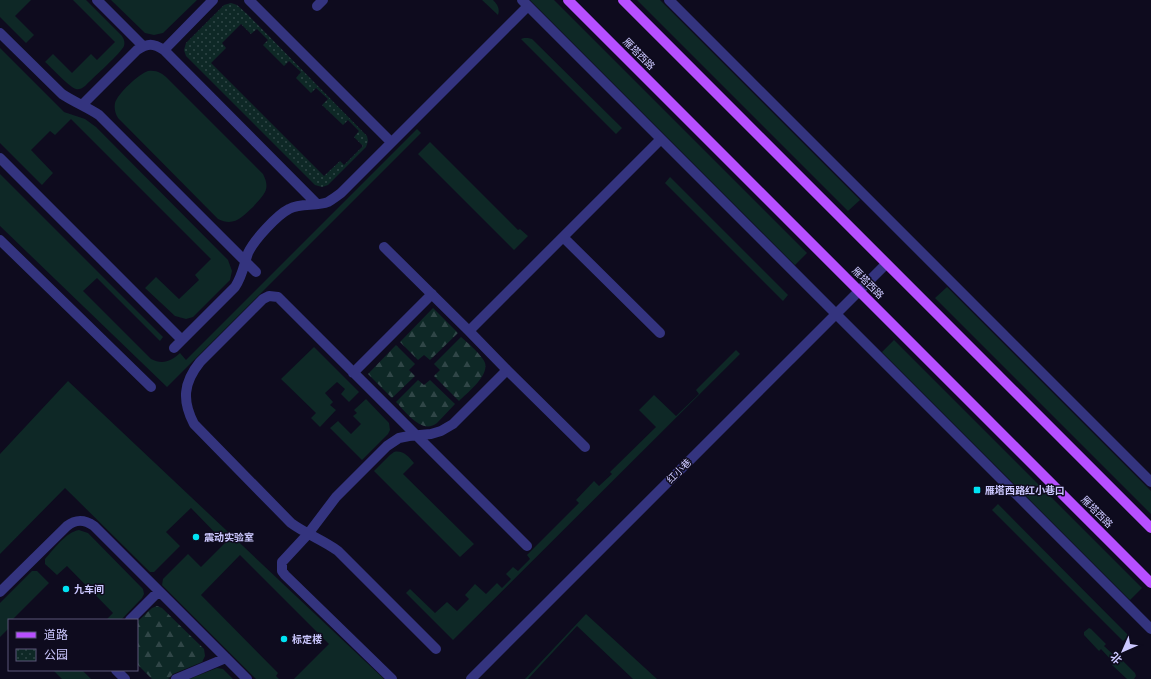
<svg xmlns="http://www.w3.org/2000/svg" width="1151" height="679" font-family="'Titillium Web','Noto Sans SC',sans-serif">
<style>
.green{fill:#0e2826}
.forest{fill:url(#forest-firs)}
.park{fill:url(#park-dots);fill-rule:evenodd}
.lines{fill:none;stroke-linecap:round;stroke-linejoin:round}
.minor{stroke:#34347f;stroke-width:10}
.major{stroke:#b74fff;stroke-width:10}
.poi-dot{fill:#00e3f3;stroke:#0e0b1e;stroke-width:1.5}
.labels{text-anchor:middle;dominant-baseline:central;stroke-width:3;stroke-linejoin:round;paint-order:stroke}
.street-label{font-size:10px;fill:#ccc8ff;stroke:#0e0b1e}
.poi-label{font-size:10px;font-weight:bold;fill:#ccc8ff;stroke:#0e0b1e;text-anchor:start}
</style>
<defs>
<pattern id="forest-firs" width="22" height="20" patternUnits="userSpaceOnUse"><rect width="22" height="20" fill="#0e2826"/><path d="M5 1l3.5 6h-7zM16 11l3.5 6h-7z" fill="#304647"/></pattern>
<pattern id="park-dots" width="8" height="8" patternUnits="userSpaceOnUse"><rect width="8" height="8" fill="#0e2826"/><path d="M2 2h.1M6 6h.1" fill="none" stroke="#304647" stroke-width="1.8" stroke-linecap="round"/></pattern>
</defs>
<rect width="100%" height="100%" fill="#0e0b1e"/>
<path class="green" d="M0,0H31L15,16L34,35L26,43L0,17Z
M73,0H86L122,36C124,39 125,42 124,46C121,53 94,77 87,84C84,87 81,90 76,89C70,88 51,67 45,62L53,54L72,73L91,54L97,60L115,42Z
M111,0H197L163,33L154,35L145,33Z
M482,0H493C498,5 500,9 498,15Z
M530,0H554L807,253L795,265Z
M637,0H660L860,200L848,211Z
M524,38H528L532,39L622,128L616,134L521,39Z
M0,48L64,112L85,119L96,127L228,260L232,271L230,280L193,317L186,319L175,316L145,288L156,277L179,299L199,280L195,275L211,259L71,119L55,135L50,131L31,150L53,173L42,185L0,143Z
M148,71C157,70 162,73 168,79L263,174C266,180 268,186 265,192C262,198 257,202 253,207C242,217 234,227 218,219L118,118C115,113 114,108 115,103C118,93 139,74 148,71Z
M417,129L421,133L167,387L0,226V174L163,337L160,341L97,278L83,291L151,359C163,365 171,361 180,353L186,360Z
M430,142L518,230L520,229L528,236L514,250L418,154Z
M670,177L788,295L783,301L665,183Z
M947,287L1151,491V514L935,298Z
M894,340L1142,588L1130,600L882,352Z
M314,347L359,392L349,402L341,394L345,389L337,382L325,393L333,402L330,405L336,410L320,427L311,418L316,413L281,379Z
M736,350L740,354L453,640L406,593L410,589L435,613L447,602L457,611L469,599L465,595L475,584L486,594L497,583L502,588L511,579L506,574L513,567L518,571L530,559L527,555L579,503L576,500L594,481L599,486L612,474L610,472L656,427L639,410L654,395L676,416L699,394L696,390Z
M68,381L384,679H294L329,644L240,555L201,595L278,673L276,676L279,679H256L162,585L163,579L188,554L201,567L225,543L191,508L166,532L180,546L154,572H150L65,488L0,554V454Z
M366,399L389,423L390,430L388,434L362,460L330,428L338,421L351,434L361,424L353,416L357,413L354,410Z
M394,452C403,450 408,456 414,463L403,474L474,544L460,557L374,471L390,455Z
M998,504L1129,636L1123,641L992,510Z
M79,530L88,533L143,589L144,594L142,598L121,620H106L113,613L67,566L57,575L45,564V559C54,549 66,532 79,530Z
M32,571H37L49,583L12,620H9V623L8,624L9,628L0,637V603Z
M586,614L657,679H633L577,626L528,679H525Z
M1089,628L1091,629L1106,644L1104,646L1118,659L1120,658L1135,673L1136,676L1134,679H1127L1112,665L1114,663L1101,649L1099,651L1084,635V632Z
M217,668L223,669L233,679H189Z
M53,670H82L91,679H62Z"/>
<path class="forest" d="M433,308L458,333L430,360L424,355L418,360L400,342Z
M461,337C467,342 483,356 485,363C489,376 467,393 459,401L434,376L440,370L434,364Z
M396,345L415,364L409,370L415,376L392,398L368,374Z
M418,380L424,385L430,380L455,404C449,410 443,417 437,423C422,435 406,412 396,402Z
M157,606L162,608L204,649L205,656L202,662L173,674L168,679H152L137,664V622L152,608Z"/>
<path class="park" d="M231,3L237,5L247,14L367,136L368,141L366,147L328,185L322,187L315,185L186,56L184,50L186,43L224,5ZM241,24L251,34L257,29L268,40L263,45L284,66L289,61L301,72L296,78L311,93L316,88L328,99L322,105L343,125L348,120L359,131L354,137L363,146L344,165L340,161L324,176L211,63L226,48L222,43Z"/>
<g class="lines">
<path class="minor" d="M97,0L143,46
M249,0L391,142
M522,0L1151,629
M669,0L1151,482
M317,6L323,0
M0,33L62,94C74,102 87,107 99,115L256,272
M164,50L213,0
M82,105L137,50C148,43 153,43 164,50L317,204
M0,158L182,340
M563,237L660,333
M0,240L151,387
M384,247L469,331
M174,348L235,287C242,277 244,265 248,253C254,240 277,215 289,209C301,202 316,207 328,202C333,199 337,196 341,193L528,6
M507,370L585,447
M353,373L432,294
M0,592L67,526C76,519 84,519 94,526L247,679
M130,620L159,591
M436,649L338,551C323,540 306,534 291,523L194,424C182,401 183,383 200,362L263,299L269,296L278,297L527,546
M116,670L125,679
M176,679L226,658
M392,679L285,575L282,571V562L308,534L336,497L387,446L399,438L409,436L431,434L441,431L453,424L507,370L469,331L661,139
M471,679L886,264"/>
<path class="major" d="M568,0L1151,583
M623,0L1151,528"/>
</g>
<g class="poi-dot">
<rect x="973" y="486" width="8" height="8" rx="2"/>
<circle cx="196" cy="537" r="4"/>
<circle cx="66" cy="589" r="4"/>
<circle cx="284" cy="639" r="4"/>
</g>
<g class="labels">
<g class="street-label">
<text transform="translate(639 54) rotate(45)">雁塔西路</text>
<text transform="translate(868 283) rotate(45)">雁塔西路</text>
<text transform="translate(679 471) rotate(-45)">红小巷</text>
<text transform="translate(1097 512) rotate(45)">雁塔西路</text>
</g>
<g class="poi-label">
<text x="985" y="490">雁塔西路红小巷口</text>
<text x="204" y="537">震动实验室</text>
<text x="74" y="589">九车间</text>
<text x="292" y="639">标定楼</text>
</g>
</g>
<rect x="8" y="619" width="130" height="52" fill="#0e0b1e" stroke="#5a5778"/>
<rect x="16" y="632" width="20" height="6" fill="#b74fff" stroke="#5a5778"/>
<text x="44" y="639" font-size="12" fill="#ccc8ff">道路</text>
<rect x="16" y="649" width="20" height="12" fill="url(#park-dots)" stroke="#5a5778"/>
<text x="44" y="659" font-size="12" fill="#ccc8ff">公园</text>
<g transform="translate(1123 651) rotate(225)" stroke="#0e0b1e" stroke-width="3" paint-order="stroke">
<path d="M0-3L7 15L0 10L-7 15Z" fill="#ccc8ff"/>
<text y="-6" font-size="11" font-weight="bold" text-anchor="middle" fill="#ccc8ff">北</text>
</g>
</svg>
